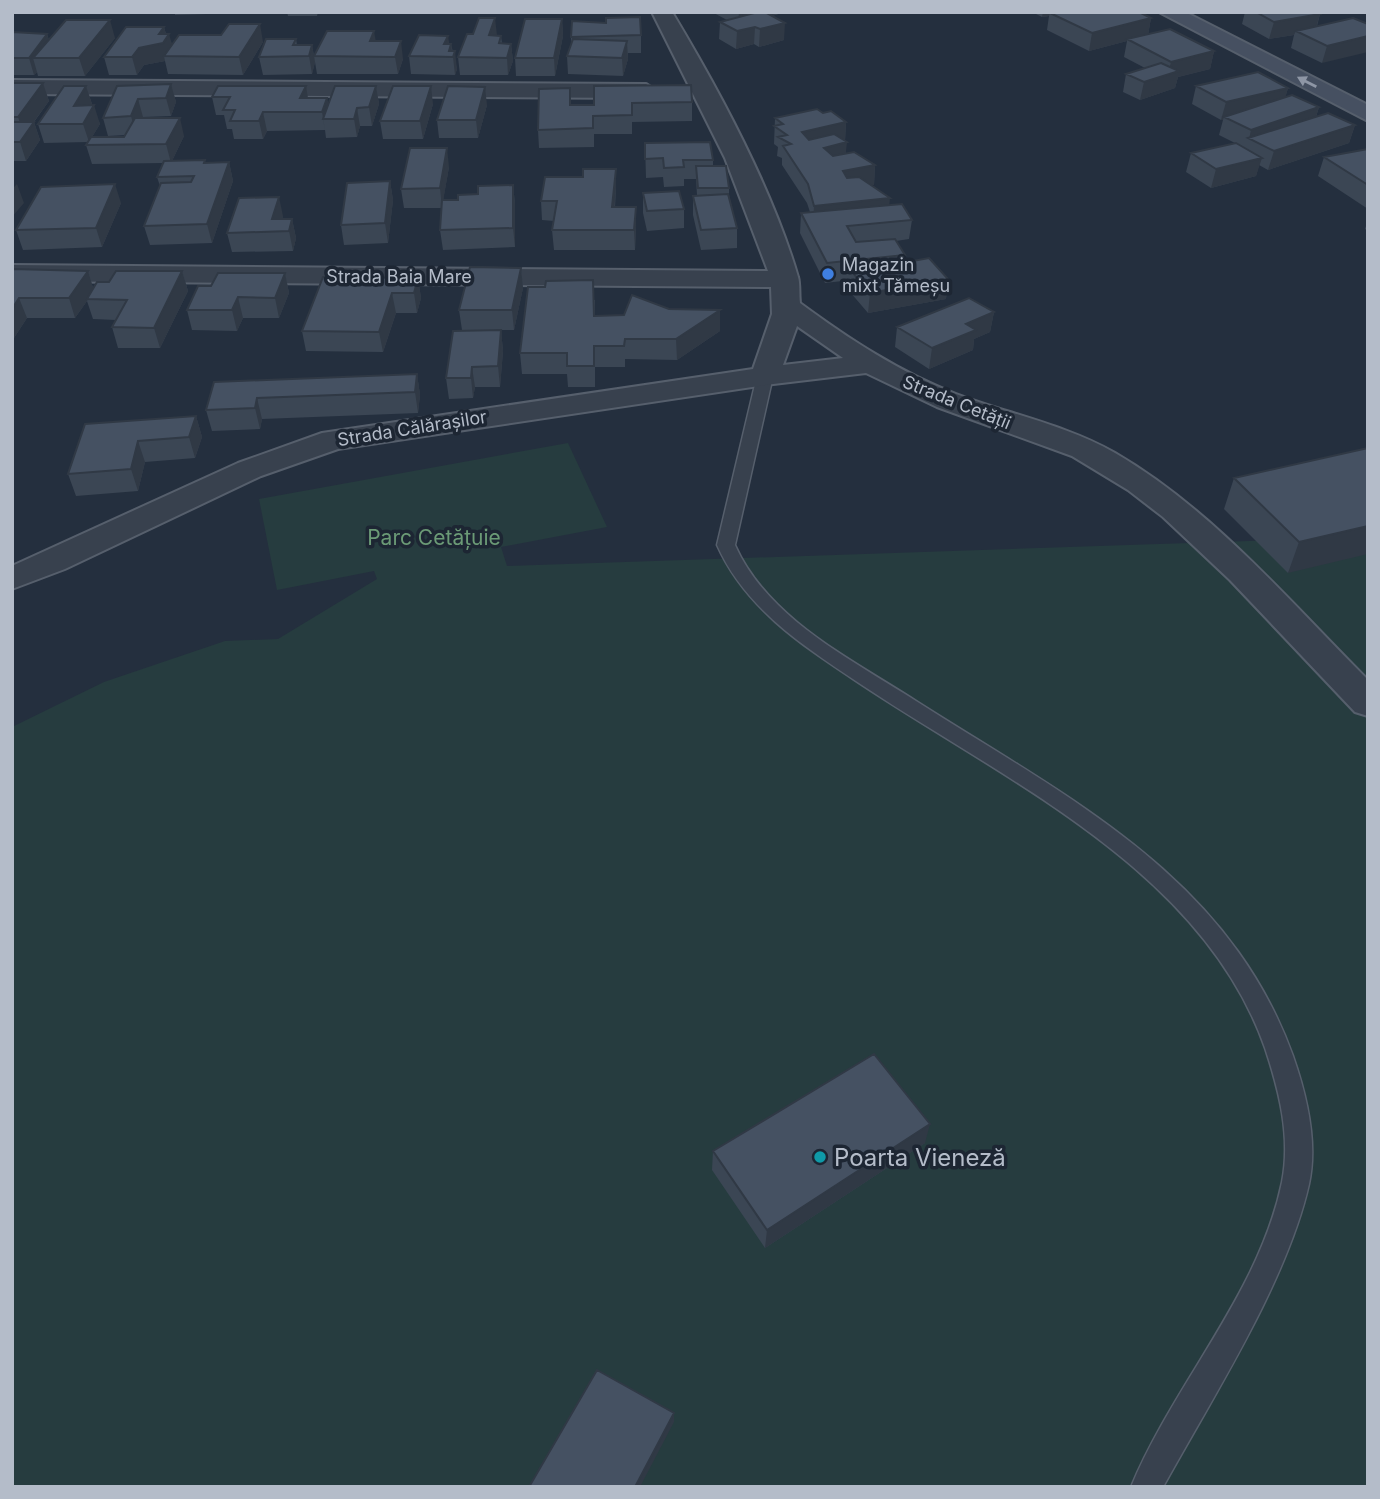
<svg xmlns="http://www.w3.org/2000/svg" width="1380" height="1499" font-family="Inter,sans-serif">
<style>
.green{fill:#263c3f}
.lines{fill:none;stroke-linecap:round;stroke-linejoin:round}
.lane-casing{stroke:#565f6c;stroke-width:3}
.street-casing{stroke:#565f6c;stroke-width:4}
.secondary-casing{stroke:#565f6c;stroke-width:4}
.lane{fill:#38414e;fill-rule:evenodd}
.street{fill:#38414e;fill-rule:evenodd}
.secondary{fill:#465061;fill-rule:evenodd}
.wall{fill:#3b4654}
.shaded-wall{fill:#303945}
.building{fill:#455162;stroke:#303945;stroke-width:2}
.oneway{fill:#8e96a5}
.shop-dot{fill:#3f7fe0;stroke:#1d2633;stroke-width:2.5}
.culture-dot{fill:#0f9aa8;stroke:#1d2633;stroke-width:2.5}
.labels{text-anchor:middle;dominant-baseline:central;stroke-width:7;stroke-linejoin:round;paint-order:stroke}
.far-poi-label{font-size:18px;fill:#b4bcc9;stroke:#1d2633;text-anchor:start}
.far-street-label{font-size:18px;fill:#b4bcc9;stroke:#1d2633}
.park-label{font-size:21px;fill:#6b9a76;stroke:#1d2633}
.near-poi-label{font-size:24px;fill:#b4bcc9;stroke:#1d2633;text-anchor:start}
</style>
<rect width="100%" height="100%" fill="#242f3e"/>
<path class="green" d="M568,443L607,527L501,547L507,566L1368,537V1487H12V727L104,682L225,641L278,639L377,579L374,571L277,590L259,499Z"/>
<g class="lines">
<defs>
<path id="lane" d="M765,371L773,376L735,545C768,619 851,659 916,701C1068,798 1228,876 1293,1056C1307,1096 1318,1143 1309,1184C1287,1282 1212,1398 1163,1487H1131C1174,1383 1259,1294 1282,1182C1291,1137 1279,1090 1265,1048C1203,871 1008,782 862,685C805,647 746,610 717,545L757,376Z"/>
<path id="street" d="M652,12H672C719,90 773,191 798,277C800,283 799,295 800,303C849,339 899,372 956,394C1009,414 1066,425 1115,453C1213,510 1289,601 1368,680V716L1355,712L1230,580L1163,517L1128,490L1072,456L937,407L866,373L765,385L338,449L261,476L65,569L12,589V566L238,463L322,433L753,369L772,314L771,287L12,281V265L768,271L725,158ZM797,326L843,358L783,365Z
M12,80L646,84L657,91L646,98L12,94Z"/>
<path id="secondary" d="M1159,12H1185L1368,105V121Z"/>
</defs>
<use href="#lane" class="lane-casing"/>
<use href="#street" class="street-casing"/>
<use href="#secondary" class="secondary-casing"/>
<use href="#lane" class="lane"/>
<use href="#street" class="street"/>
<use href="#secondary" class="secondary"/>
</g>
<path class="wall" d="M175,12H208L207,14L175,15Z
M226,12H260V13H226Z
M287,12H318L317,16H288Z
M712,12H785L772,16L784,40L759,47L754,44L736,49L719,39L720,22L727,20Z
M1032,12H1139L1151,18L1148,35L1214,51L1210,69L1178,77L1175,88L1140,100L1123,92L1126,74L1145,68L1124,57L1127,41L1089,51L1047,30L1049,16L1042,17Z
M1245,12H1317L1320,14L1317,26L1353,18L1322,63L1291,48L1294,35L1269,39L1242,24Z
M562,19L563,36L555,76H516L515,58Z
M164,27L166,34L172,44L263,42L243,75L168,74L165,61L144,65L137,75H109L104,57Z
M12,32L47,34L49,40L115,38L85,76H38L37,72L34,75H12Z
M496,35L501,36L502,43L511,44L513,61L508,75H460L458,57Z
M641,35V53H628V59L623,76L568,74L567,56L571,44V37Z
M296,39L297,45H312L315,62L312,74L263,75L259,57Z
M376,41L403,59L398,74H317L314,56Z
M449,44H451L457,69L455,75L411,74L409,56Z
M12,83H43L49,101L34,122L40,140L26,161H12Z
M171,84L176,102L171,116L143,117V118L184,136L172,161L206,163L229,162L233,181L212,243L150,245L144,226L160,186L157,177L163,163L92,164L86,145L88,142L44,143L38,124L86,86L92,104L91,105L100,124L92,137H124L125,135L108,136L103,118L117,86Z
M376,86L379,104L372,126H360L357,137L326,138L325,130L267,131L263,139H234L232,129H227L224,115H216L212,97L327,98L328,105Z
M594,86L692,102V121L632,122V134H594V147L539,148L538,130L570,88L571,105H594Z
M1196,86L1288,88L1285,98L1319,107L1316,117L1355,125L1349,143L1268,170L1259,165L1256,176L1211,188L1186,172L1191,153L1235,143L1219,135L1223,120H1221L1192,104Z
M433,104L423,139H383L380,121Z
M487,105L478,138H439L437,120Z
M823,113L846,122L845,141L846,153L875,165L874,185H871L889,205L912,220L909,239L896,241L905,255L904,263L948,279L946,299L868,313L850,292L851,280L825,283L800,233L801,213L810,212L807,203L782,165V158L777,156L778,147L774,144L775,118Z
M645,143L713,160V166L729,188V195L737,228V248L701,250L693,215V196L697,195L696,179H684V186L664,187L663,177L646,178Z
M1368,149V209L1318,176L1324,157Z
M449,167L443,200H458L513,185L515,204V247L443,250L440,230L442,208H404L401,189Z
M390,181L393,200L388,243L344,245L341,225Z
M616,188L615,207H636V226L635,250H554L552,230L554,221L542,220L541,201Z
M643,193L684,209V228L647,231L643,213Z
M121,203L102,247L23,250L16,230Z
M283,216L282,219H292L296,238L293,251L232,252L227,233Z
M1368,220V231L1365,229Z
M521,268L523,288L514,330H462L459,310Z
M12,269L88,271L93,288L109,282L182,271L188,291L160,348H118L112,327L116,320L93,319L87,301L75,318H27L12,341Z
M285,273L289,293L279,318H243L237,331L192,330L187,310L211,286Z
M418,278L421,298L417,313H396L383,352L306,351L302,331Z
M545,287L595,300V316L720,331L677,360L625,359V367H595V387H568L567,374H522L520,353Z
M994,312L990,332L974,339L973,350L929,369L895,347L897,327Z
M501,330L503,351L500,387H475L473,398L449,399L446,378Z
M417,374L420,395L418,413L262,419L260,429L212,431L206,410L214,382Z
M196,416L202,437L195,458L145,462L138,491L76,496L68,474L85,424Z
M1368,448L1288,573L1224,509L1234,478Z
M925,1143L765,1248L712,1170L713,1151Z"/>
<path class="shaded-wall" d="M739,12H785L738,25Z
M1043,12H1065L1050,13L1049,16L1042,17Z
M1320,14L1315,31H1296L1294,35L1269,39L1274,22Z
M495,18L497,35H489Z
M1151,18L1148,35L1127,39V41L1089,51L1092,33Z
M562,19L563,36L555,76L554,58Z
M110,20L115,38L85,76L79,58Z
M785,23L784,40L759,47L760,29Z
M260,24L263,42L243,75L239,57Z
M164,27L167,38L169,34L174,51L164,56L165,61L144,65L137,75L132,57L139,48L159,34Z
M755,27L754,44L736,49L737,31Z
M374,31L377,48L370,41Z
M47,34L52,51L33,58L37,72L34,75L29,58Z
M448,36L450,48L451,44L453,57L444,44Z
M1368,36V52L1322,63L1327,46Z
M401,41L403,59L398,74L395,57Z
M627,41L628,59L623,76L622,58Z
M511,44L513,61L508,75L507,58Z
M312,45L315,62L312,74L309,56Z
M455,51L457,69L455,75L453,57Z
M1214,51L1210,69L1178,77L1175,88L1140,100L1144,82L1168,74L1171,62Z
M43,83L49,101L24,135L18,117Z
M171,84L176,102L171,116L166,98Z
M86,86L92,104L79,124L74,106Z
M306,86L309,104L300,98Z
M376,86L379,104L372,126L369,107Z
M431,86L433,104L423,139L420,121Z
M485,87L487,105L478,138L476,120Z
M1288,88L1283,106L1224,117L1223,120H1221L1226,102Z
M327,98L330,116L323,119L325,130L322,112Z
M138,99L143,117L136,135L131,116Z
M94,105L100,124L89,142L83,124Z
M1319,107L1313,126L1249,139L1251,130Z
M357,108L360,126L357,137L354,119Z
M263,112L267,131L263,139L259,121Z
M180,118L184,136L171,163L166,144Z
M34,122L40,140L26,161L20,142Z
M846,122L845,141L801,150L802,132Z
M1355,125L1349,143L1268,170L1274,151Z
M847,142L845,160L823,167L824,148Z
M447,148L449,167L442,208L440,188Z
M1262,158L1256,176L1211,188L1216,169Z
M229,162L233,181L212,243L207,224Z
M875,165L874,185L841,190L843,171Z
M616,169V188L613,226L612,207Z
M390,181L393,200L388,243L385,223Z
M17,184L24,203L12,217V189Z
M115,184L121,203L102,247L96,228Z
M513,185L515,204V247L513,228Z
M279,197L283,216L279,231L272,219Z
M890,198L888,217L813,225L814,206Z
M636,207V226L635,250L634,230Z
M292,219L296,238L293,251L289,231Z
M521,268L523,288L514,330L512,310Z
M88,271L94,291L75,318L69,298Z
M182,271L188,291L160,348L154,328Z
M285,273L289,293L279,318L275,298Z
M418,278L421,298L417,313L414,293Z
M948,279L946,299L868,313L870,293Z
M392,293L396,313L383,352L379,332Z
M238,297L243,318L237,331L232,310Z
M19,298L27,318L12,341V309Z
M720,310V331L677,360L676,339Z
M994,312L990,332L974,339L973,350L929,369L932,348L966,324Z
M501,330L503,351L500,387L498,366Z
M472,367L475,387L473,398L471,378Z
M417,374L420,395L418,413L415,392Z
M257,398L262,419L260,429L255,408Z
M196,416L202,437L195,458L189,437Z
M138,441L145,462L138,491L131,469Z
M1368,526V554L1288,573L1299,542Z
M930,1124L925,1143L765,1248L767,1230Z
M674,1413V1422L640,1487H635Z"/>
<path class="building" d="M758,12H765L785,23L760,29L755,27L737,31L720,22Z
M1139,12L1151,18L1092,33L1050,13Z
M1256,12H1317L1320,14L1274,22Z
M640,17L641,35L571,37L572,21L606,23V18Z
M479,18H495L489,35L501,36L499,43L511,44L507,58L458,57L467,34H473Z
M1353,18L1368,24V36L1327,46L1296,31Z
M525,19H562L554,58H515Z
M66,20H110L79,58H33Z
M229,24H260L239,57L164,56L179,35H221Z
M126,27H164L159,34H169L163,43L139,48L132,57H104Z
M1170,29L1214,51L1171,62L1127,39Z
M327,31H374L370,41H401L395,57L314,56Z
M12,32L47,34L29,58H12Z
M419,35L448,36L444,44H451L449,51H455L453,57L409,56Z
M266,39H296L293,45H312L309,56L259,57Z
M573,39L627,41L622,58L567,56Z
M1161,63L1179,71L1144,82L1126,74Z
M1258,72L1288,88L1226,102L1196,86Z
M12,83H43L18,117H12Z
M171,84L166,98L138,99L131,116L103,118L117,86Z
M691,85L692,102L632,103V115L593,116V128L538,130L539,89L570,88V105H594V86Z
M64,86H86L74,106L94,105L83,124H38Z
M218,86H306L300,98H327L322,112H263L259,121H230L235,110H223L230,97H212Z
M335,86H376L369,107L357,108L354,119H323Z
M393,86H431L420,121H380Z
M448,86L485,87L476,120H437Z
M1292,95L1319,107L1251,130L1224,117Z
M817,109L823,113L831,111L846,122L802,132L809,140L834,134L847,142L824,148L833,156L854,152L875,165L843,171L847,178L859,177L890,198L814,206L808,184L783,146L791,144L778,137L787,135L774,126L783,124L775,118Z
M1328,113L1355,125L1274,151L1248,138Z
M135,118H180L166,144L86,145L91,137H124Z
M12,122H34L20,142H12Z
M710,142L713,160H683L684,167L664,168L663,158L645,159V143Z
M1236,143L1262,158L1216,169L1191,153Z
M410,148H447L440,188L401,189Z
M1368,149V185L1324,157Z
M205,160L204,163L229,162L207,224L144,226L161,183L191,182L194,176L157,177L164,161Z
M696,166H726L729,188H698Z
M583,169H616L612,207H636L634,230H552L557,201H541L545,177H583Z
M390,181L385,223L341,225L347,183Z
M115,184L96,228L16,230L41,187Z
M513,185V228L440,230L442,200H458V195L478,194V186Z
M679,191L684,209L647,211L643,193Z
M728,194L737,228L701,230L693,196Z
M279,197L272,219H292L289,231L227,233L239,198Z
M902,204L912,220L847,226L856,242L895,239L905,255L827,263L801,213Z
M929,258L948,279L870,293L852,272Z
M470,267L521,268L512,310H459Z
M12,269L88,271L69,298H19L12,309Z
M116,271H182L154,328L112,327L127,300L87,299L97,282H109Z
M218,273H285L275,298L238,297L232,310H187L198,286H211Z
M323,277L418,278L414,293H392L379,332L302,331Z
M593,280L594,316L624,315L632,295L669,309L720,310L676,339H625L624,346H594V366H567V353H520L528,287H545L546,281Z
M969,298L994,312L966,324L976,330L932,348L897,327Z
M501,330L498,366L472,367L471,378H446L453,331Z
M417,374L415,392L257,398L255,408L206,410L214,382Z
M196,416L189,437L138,441L131,469L68,474L85,424Z
M1368,448V526L1299,542L1234,478Z
M874,1054L930,1124L767,1230L713,1151Z
M597,1370L674,1413L635,1487H529Z"/>
<defs><path id="oneway-solid" d="M-6-.8H1V-3.2L6.5 0L1 3.2V.8H-6Z" transform="scale(1.75)"/></defs>
<use class="oneway" href="#oneway-solid" transform="translate(1307 82) rotate(-153)"/>
<circle class="shop-dot" cx="828" cy="274" r="7"/>
<circle class="culture-dot" cx="820" cy="1157" r="7"/>
<g class="labels">
<g class="far-poi-label">
<text x="842" y="264">Magazin<tspan x="842" dy="21">mixt Tămeșu</tspan></text>
</g>
<g class="far-street-label">
<text x="399" y="276">Strada Baia Mare</text>
<text transform="translate(957 402) rotate(22)">Strada Cetății</text>
<text transform="translate(412 428) rotate(-9)">Strada Călărașilor</text>
</g>
<g class="park-label">
<text x="434" y="537">Parc Cetățuie</text>
</g>
<g class="near-poi-label">
<text x="834" y="1157">Poarta Vieneză</text>
</g>
</g>
<rect width="1380" height="1499" fill="none" stroke="#b4bcc9" stroke-width="28"/>
</svg>
